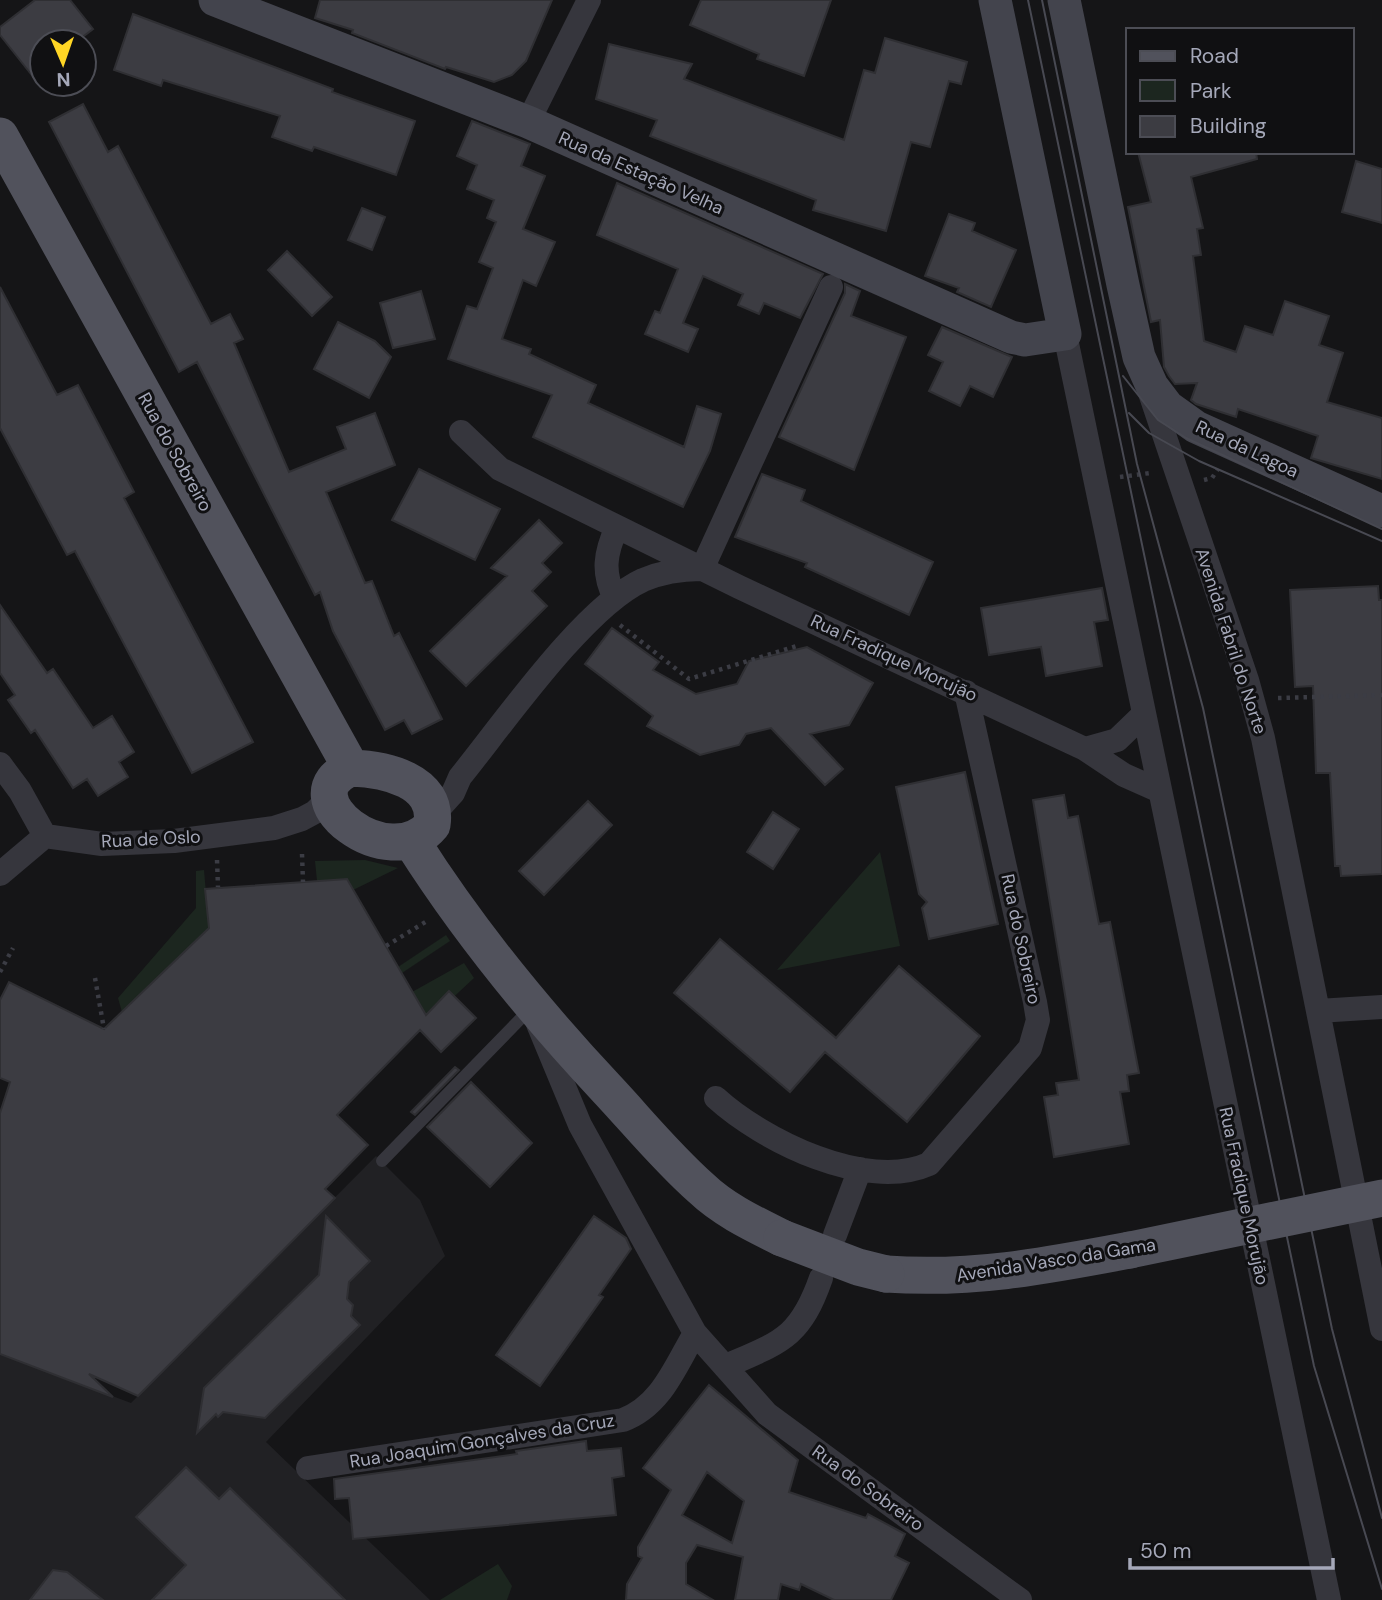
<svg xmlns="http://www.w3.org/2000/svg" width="1382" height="1600" font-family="'DM Sans',sans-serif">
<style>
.built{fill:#212124}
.green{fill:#1c261f}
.building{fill:#3c3c42;stroke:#2f2f33;stroke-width:2;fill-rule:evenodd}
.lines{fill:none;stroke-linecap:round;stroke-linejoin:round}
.path{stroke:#3b3c44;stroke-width:4.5;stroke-dasharray:3.5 5;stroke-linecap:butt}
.lane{stroke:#36363d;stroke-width:12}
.street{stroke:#36363d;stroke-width:24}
.secondary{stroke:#43444d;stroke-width:33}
.primary{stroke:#51525c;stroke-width:37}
.tram{stroke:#484952;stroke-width:2}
.primary-bridge{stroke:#51525c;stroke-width:37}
.labels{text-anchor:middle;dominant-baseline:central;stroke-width:6;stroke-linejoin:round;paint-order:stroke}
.street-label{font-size:18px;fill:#a5a8b9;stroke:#101012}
</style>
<rect width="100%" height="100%" fill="#151517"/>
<path class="built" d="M376,1156L420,1200L445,1256L266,1442L430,1600H0V1354L131,1403Z"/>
<path class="green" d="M880,852L900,946L777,970Z
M365,860L398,868L353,890L346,879L317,881L315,861Z
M204,870L209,928L122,1012L118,998L196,908V871Z
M446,935L450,941L402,973L398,967Z
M464,963L474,978L429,1020L412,992Z
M498,1564L512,1586L507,1600H440Z"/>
<path class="building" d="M35,0H70L93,29L76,42H42V88L0,35V27Z
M320,0H552L526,61L512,75L494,82L446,67L445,69L352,33L353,30L315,18Z
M701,0H831L804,76L757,59L759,54L690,25Z
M133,14L333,89L332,92L415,121L396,175L314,147L312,151L272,137L280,116L163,80L161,86L114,70Z
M885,38L967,62L961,84L949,81L930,147L911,142L886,231L813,210L816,200L650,136L657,120L596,99L609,44L692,64L684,79L844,140L864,70L875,73Z
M83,104L108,152L118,146L211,324L230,314L243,339L234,343L289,472L346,449L337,427L375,413L395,465L326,492L365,583L372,581L394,636L399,633L442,719L412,734L404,720L385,730L333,631L320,592L315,595L197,362L179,372L49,122Z
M472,121L530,144L521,166L545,176L523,229L555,242L536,286L523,280L502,339L531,349L529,354L596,385L588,403L684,447L697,406L721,414L710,451L683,507L533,437L552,395L448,359L467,306L477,309L493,268L479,262L496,222L487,218L494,200L467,189L477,165L457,156Z
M1138,152H1256L1257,159L1191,177L1203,228L1197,229L1201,255L1193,256L1204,341L1236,352L1245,326L1273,335L1285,301L1329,316L1319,345L1343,353L1327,402L1382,418V479L1311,458L1318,436L1238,409L1236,417L1196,404L1191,400L1197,383L1175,384L1169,376L1164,367L1160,320L1151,322L1128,207L1151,202Z
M1356,161L1382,169V223L1342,212Z
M617,183L823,274L800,318L764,303L759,314L738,305L743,294L703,276L683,323L698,329L688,352L645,334L655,311L660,313L678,269L597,235Z
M362,208L385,217L372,250L348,240Z
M949,214L975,223L972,231L1016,250L991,307L957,292L959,288L925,276Z
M287,251L332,297L312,316L268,270Z
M845,284L860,291L851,316L906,337L854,470L779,437L845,293Z
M0,287L57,395L78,385L134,492L124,498L253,742L192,773L75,551L67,555L0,428Z
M421,291L435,339L393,348L380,303Z
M338,322L375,341L391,357L369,398L314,369Z
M942,327L1012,357L993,397L970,386L960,406L929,391L943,362L928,355Z
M419,469L500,509L475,560L392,520Z
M762,474L805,490L801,501L933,562L909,615L805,567L807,563L735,537Z
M539,520L562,543L542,563L551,572L532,591L547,606L466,686L430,651L507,576L491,568Z
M1378,586L1379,600H1382V874L1341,876L1340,866H1335L1330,773H1316L1313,686L1295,687L1290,590Z
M1102,588L1108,620L1094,622L1102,666L1046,676L1041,647L989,655L981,608Z
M0,605L47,673L53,669L93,728L112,716L134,752L119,762L128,777L98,796L87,779L73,788L35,730L31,733L8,700L15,695L0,673Z
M612,628L659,662L653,670L696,694L737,684L749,661L807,647L873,683L849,725L810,734L843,769L825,785L771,728L746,734L739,745L700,755L647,726L653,716L585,664Z
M965,772L998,924L929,939L922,908L927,902L919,894L896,787Z
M1064,795L1068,818L1078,816L1099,924L1110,922L1139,1073L1127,1075L1129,1091L1120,1092L1129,1144L1054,1157L1044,1097L1058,1095L1056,1083L1079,1080L1033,800Z
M588,801L612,825L544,895L519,871Z
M773,812L799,829L773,869L747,852Z
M347,879L426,1015L449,991L476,1018L441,1052L420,1030L337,1115L368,1145L325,1189L335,1198L138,1396L89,1374L113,1397L0,1354V1113L10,1082L0,1078V1000L9,982L104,1029L209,928L205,889Z
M720,939L836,1038L899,966L980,1036L907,1122L825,1052L790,1092L674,993Z
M455,1067L459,1070L415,1115L411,1112Z
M471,1082L532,1143L490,1187L427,1127Z
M326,1216L370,1261L349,1282L347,1299L353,1305L351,1316L360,1325L265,1418L223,1412L218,1417L216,1414L197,1433L204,1388L319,1275Z
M594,1216L626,1238L631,1249L599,1295L603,1297L540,1386L496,1355Z
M709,1385L798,1460L789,1492L866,1518L868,1514L905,1534L895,1556L909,1563L891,1600H834L801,1584L799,1590L781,1584L778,1600H735L743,1557L697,1545L686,1563V1584L713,1600H626L627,1584L642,1558L638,1556V1547L671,1490L643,1468ZM707,1472L744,1501L732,1543L682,1515Z
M586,1441L587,1451L621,1448L624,1476L612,1478L616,1515L353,1539L349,1498L335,1499L334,1479L517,1454L516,1451Z
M186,1467L219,1499L230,1488L345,1600H152L186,1565L136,1517Z
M53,1570L67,1572L103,1600H30Z"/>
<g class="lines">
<path class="path" d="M1120,477L1150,473
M1204,480L1212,478L1218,469
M620,625L689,679L800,645
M1278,698L1382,695
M302,854L303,882
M217,860L218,887
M386,946L427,921
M0,972L13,948
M95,978L104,1029"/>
<path class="lane" d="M382,1161L531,1008"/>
<path class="street" d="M528,122L589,0
M1065,334L1329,1600
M1149,390L1247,680L1263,738L1382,1329
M461,432L500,469L739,587L1085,749L1124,775L1160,791
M702,569L831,287
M615,598C602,573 605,553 617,527
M1085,749L1117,740L1143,715
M0,764L20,791L45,836
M434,814L453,793L460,777C503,724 584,607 643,580C662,572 681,569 701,569
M0,874L45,836L102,844L174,841L274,828L302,819L315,812L322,805L329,789
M1318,1011L1382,1007
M538,1024L580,1125L695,1333L767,1414L1020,1600
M716,1098C762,1140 866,1192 929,1164L1030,1048L1038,1020L1035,1002L966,692
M835,1235L860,1169
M726,1366C781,1342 800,1338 821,1278
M308,1468L623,1420C661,1406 675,1367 695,1333"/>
<path class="secondary" d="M215,0L528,122L1011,337L1025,340L1065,334L995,0
M1064,0L1123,285L1139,357L1152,386L1168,407L1196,427L1382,511"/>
<path class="primary" d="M0,136L351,768
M351,768C384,769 439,780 432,825C389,877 284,796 351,768Z
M412,842C469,932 533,1010 606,1088C637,1121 666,1157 701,1188C724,1210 754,1224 782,1238
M886,1274C973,1280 1045,1266 1130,1250"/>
<path class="tram" d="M1028,0L1314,1366L1382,1589
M1042,0L1137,464L1203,708L1332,1329L1382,1518
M1123,376L1158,420L1186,438L1382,529
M1129,413L1149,433L1199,461L1382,541"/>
<path class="primary-bridge" d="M782,1238L858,1267L886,1274
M1130,1250L1382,1198"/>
</g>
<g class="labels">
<g class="street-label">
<text transform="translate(641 173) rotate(24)">Rua da Estação Velha</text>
<text transform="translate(1247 449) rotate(25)">Rua da Lagoa</text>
<text transform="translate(175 452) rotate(61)">Rua do Sobreiro</text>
<text transform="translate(1231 641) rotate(72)">Avenida Fabril do Norte</text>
<text transform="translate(894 658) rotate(25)">Rua Fradique Morujão</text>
<text transform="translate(151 839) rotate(-3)">Rua de Oslo</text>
<text transform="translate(1021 939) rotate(78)">Rua do Sobreiro</text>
<text transform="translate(1244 1196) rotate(78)">Rua Fradique Morujão</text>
<text transform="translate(1056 1260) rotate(-9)">Avenida Vasco da Gama</text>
<text transform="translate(482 1441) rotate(-9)">Rua Joaquim Gonçalves da Cruz</text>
<text transform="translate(868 1488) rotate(36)">Rua do Sobreiro</text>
</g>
</g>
<rect x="1126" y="28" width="228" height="126" fill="#101012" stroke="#4c4d55" stroke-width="2"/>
<rect x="1140" y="51" width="35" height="10" fill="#51525c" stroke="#4c4d55" stroke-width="2"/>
<text x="1190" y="63" font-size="21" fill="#a5a8b9">Road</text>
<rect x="1140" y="80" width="35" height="21" fill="#1c261f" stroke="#4c4d55" stroke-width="2"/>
<text x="1190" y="98" font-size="21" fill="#a5a8b9">Park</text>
<rect x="1140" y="116" width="35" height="21" fill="#3c3c42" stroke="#4c4d55" stroke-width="2"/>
<text x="1190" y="133" font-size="21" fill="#a5a8b9">Building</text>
<g transform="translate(63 63) rotate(178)"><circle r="33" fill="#101012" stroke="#4c4d55" stroke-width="2"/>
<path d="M0-5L12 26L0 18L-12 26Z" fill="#ffd625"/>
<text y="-10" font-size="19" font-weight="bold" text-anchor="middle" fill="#a5a8b9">N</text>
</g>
<path d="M1130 1558v10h203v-10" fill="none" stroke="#a5a8b9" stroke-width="3.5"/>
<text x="1140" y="1558" font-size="21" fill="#a5a8b9" stroke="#101012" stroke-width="5" paint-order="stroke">50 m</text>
</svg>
